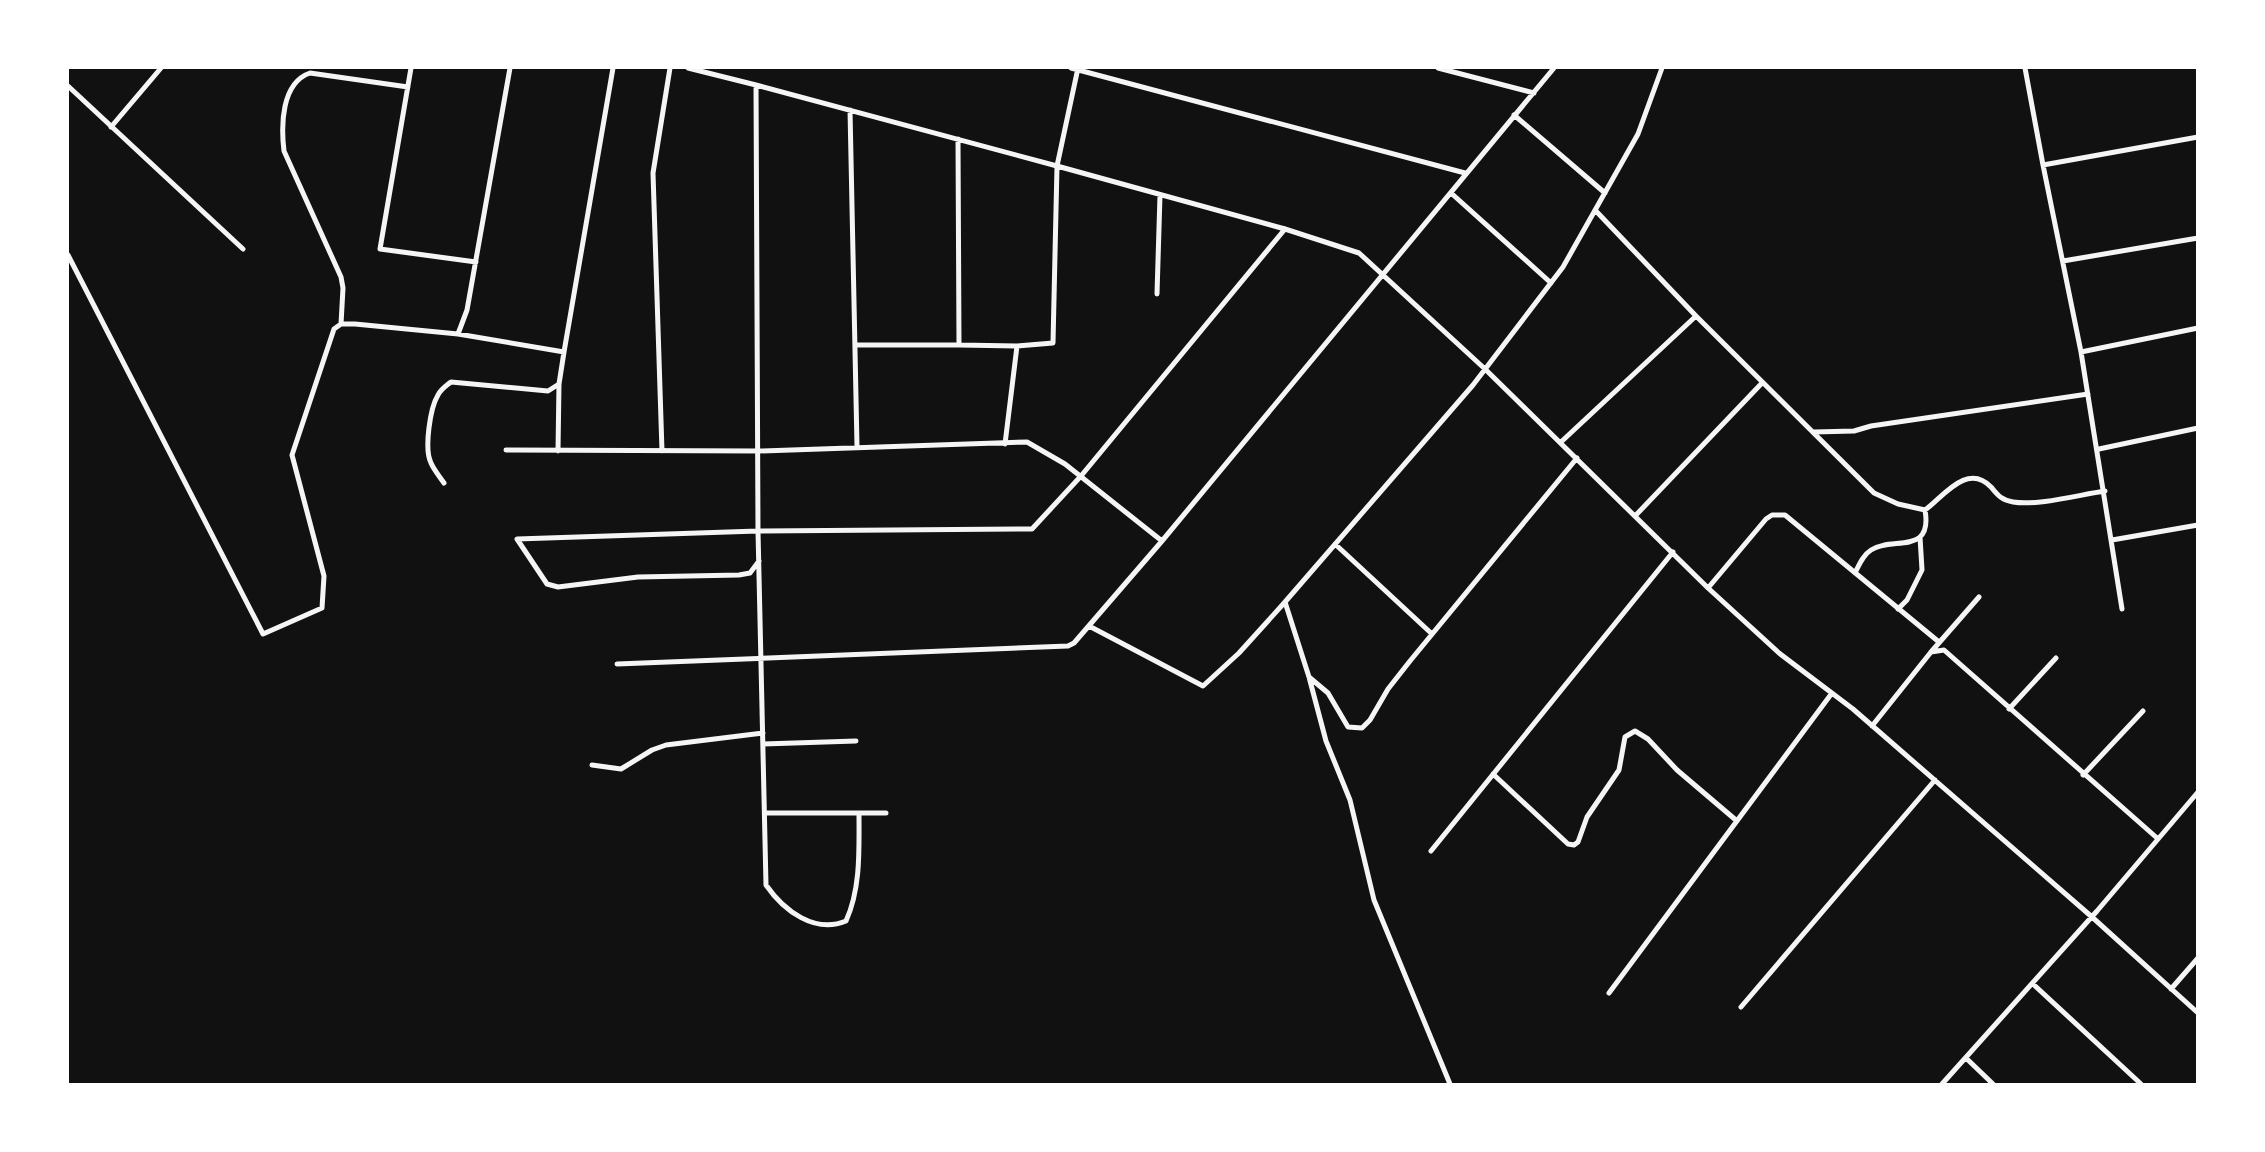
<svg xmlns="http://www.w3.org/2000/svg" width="2265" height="1152" font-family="Lato,sans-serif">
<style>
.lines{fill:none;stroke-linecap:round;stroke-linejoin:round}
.minor{stroke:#f5f5f5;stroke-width:5}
</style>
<rect width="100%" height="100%" fill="#111"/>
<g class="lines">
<path class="minor" d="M411,68L380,249L476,262
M688,68L756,85L758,531L766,885C784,911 815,934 846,921C861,888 859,849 859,813
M1071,68L1465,173
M1078,68L1057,166L1285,229L1359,253L1485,369L1708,588L1779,653L1853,709L2092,917L2198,1013
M1438,68L1534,93
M2025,68L2043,165
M756,85L1057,166L1053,343L1017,346
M68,86L243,249
M850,110L857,446
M1514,115L1605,193
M111,127L161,68
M1451,193L1551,283
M1595,210L1696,316
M68,255L263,634L322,608L324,576L292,455L334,329L341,324H355L458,334L564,352
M2063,261L2198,238
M1157,294L1160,195
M341,324L343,288L341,277L284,151C281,126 281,83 310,73L408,87
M458,334L467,310L510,68
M855,345H959L958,139
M959,345L1017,346L1005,444
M2081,352L2198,328
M1814,432L1854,431L1871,426L2088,394
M1561,442L1696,316L1874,493L1898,504L1925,510C1943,497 1967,462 1991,487C1998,495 2001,500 2013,502C2038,506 2078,495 2105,491
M2099,449L2198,428
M506,450L760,451L1027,442L1065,464L1162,541
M558,451L559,384L564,352L613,68
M662,451L653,173L670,68
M444,483C440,477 434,470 431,463C424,449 430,408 438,395C441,389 446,386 451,382L548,391L559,384
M1636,515L1762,383
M2112,540L2198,525
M1335,544L1432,634
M759,561L750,573L739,575L638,577L558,587L547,584L517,539L758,531L1032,529L1081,476L1285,229
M1855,573C1859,565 1863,555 1871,550C1892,536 1933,556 1925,510
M1708,588L1766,519L1772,515H1785L1939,642
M1898,609L1907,600L1922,570L1920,537
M2122,609L2081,352L2043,165L2198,137
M1089,626L1203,686L1239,653L1285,602
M1931,652L1979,597
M617,664L1068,646L1074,643L1162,541L1554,68
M1309,677L1328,693L1348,727L1362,728L1370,720L1388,689L1410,661L1577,458
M2009,709L2056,658
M1872,726L1931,652L1944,650L2157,838
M763,744L856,741
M592,765L621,769L652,750L666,745L763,733
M1493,774L1568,844L1574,845L1578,842L1587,817L1619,770L1625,737L1635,731L1648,739L1677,770L1737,821
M2083,775L2143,711
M765,813H886
M1431,851L1673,552
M2033,984L2141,1084
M2171,989L2198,958
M1609,993L1832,693
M1741,1007L1935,780
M1967,1059L1993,1084
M1450,1084L1374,900L1350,800L1326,741L1309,677L1285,602L1473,385L1563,267L1638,134L1662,68
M1942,1084L2097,911L2198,792"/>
</g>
<rect width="2265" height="1152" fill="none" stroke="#ffffff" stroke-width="138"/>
</svg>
